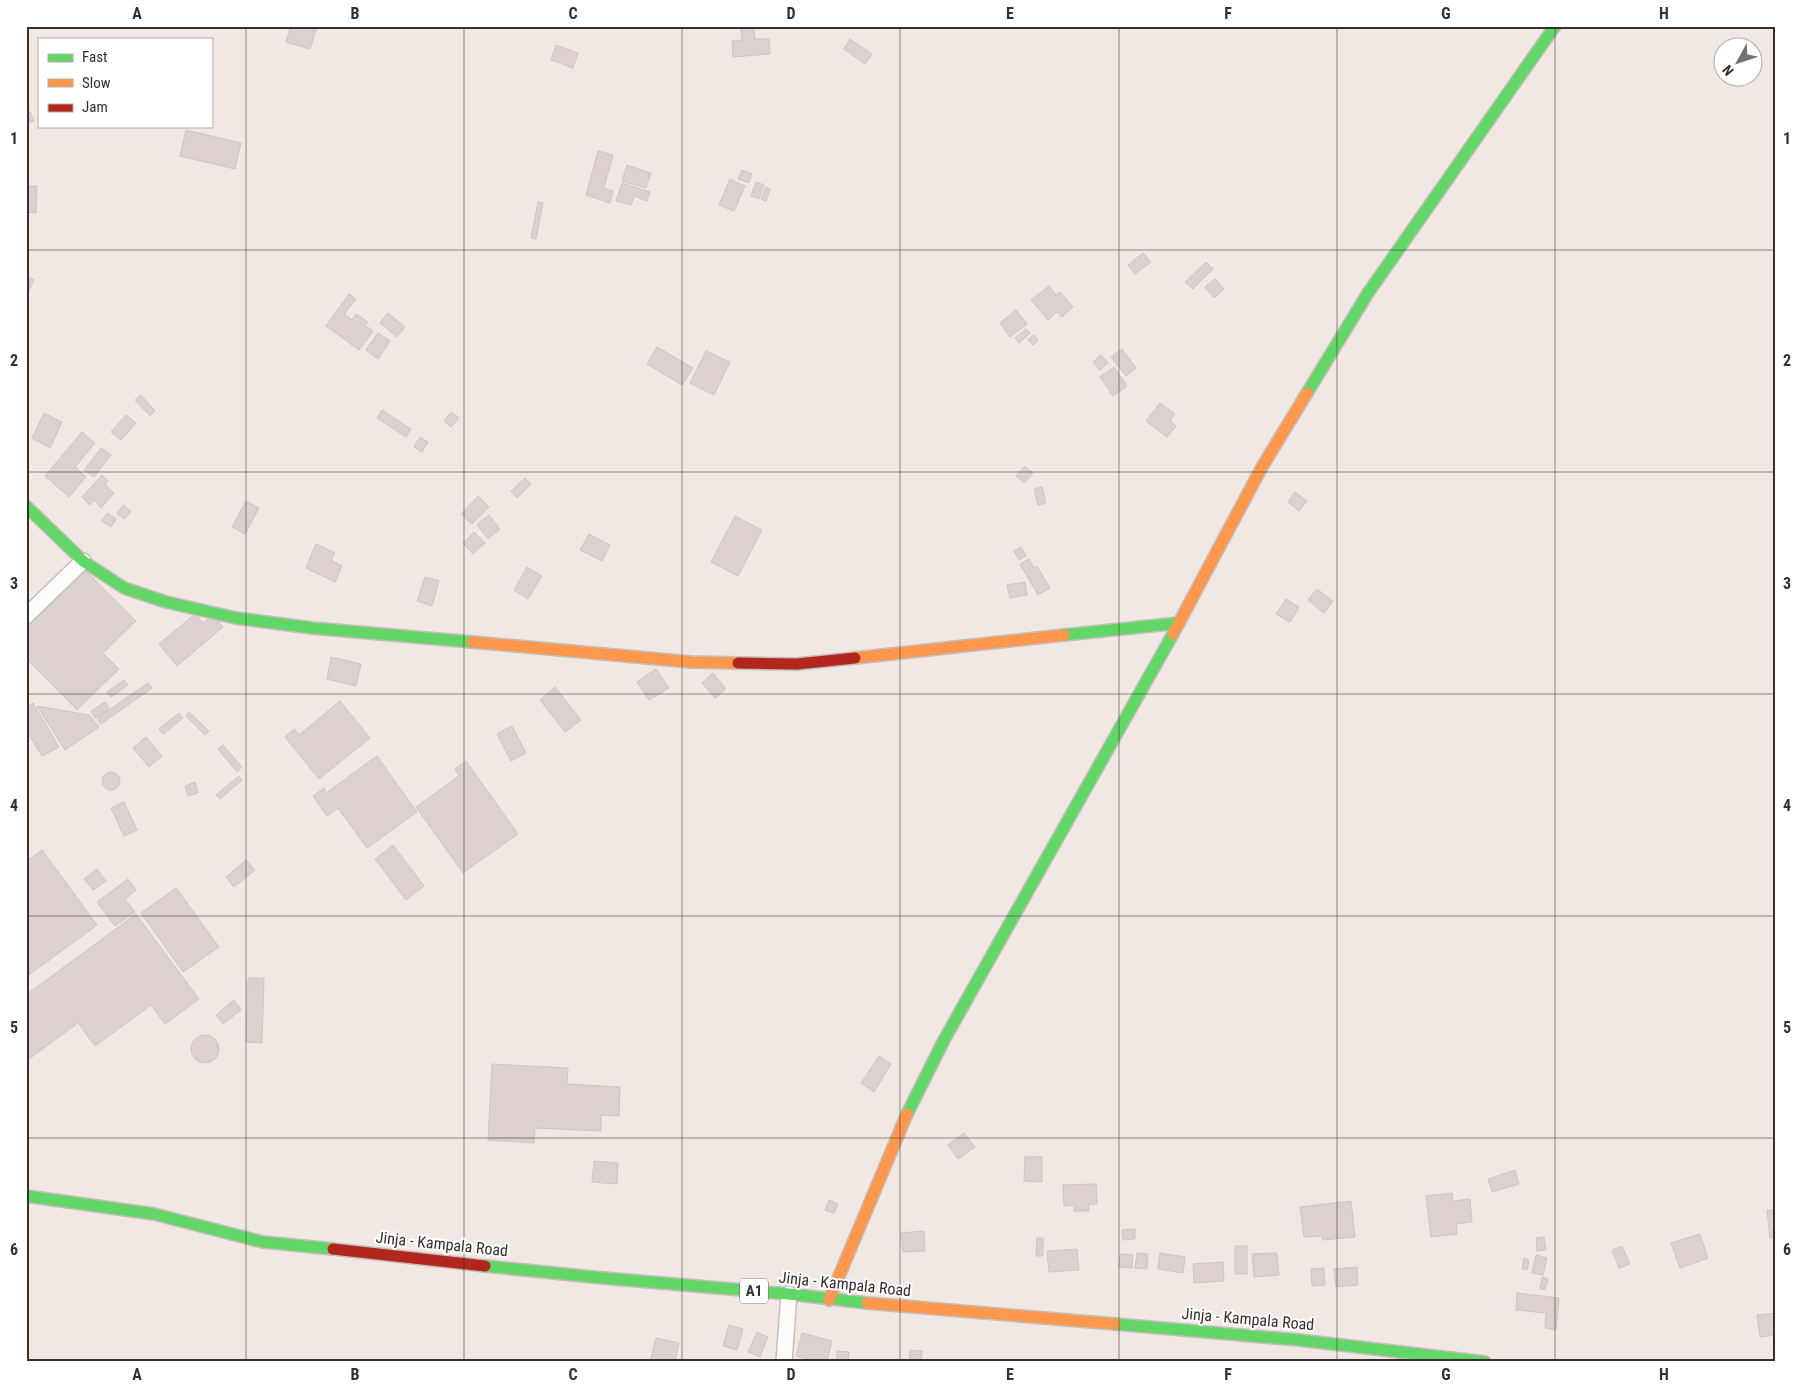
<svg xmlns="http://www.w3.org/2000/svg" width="1801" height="1388" font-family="'Roboto Condensed',sans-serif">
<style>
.building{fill:#ddd0d1;stroke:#ccc5c4}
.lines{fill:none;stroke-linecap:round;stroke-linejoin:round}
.street-casing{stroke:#c4bdb9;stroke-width:18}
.fast-casing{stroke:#c4bdb9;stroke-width:14}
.slow-casing{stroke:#c4bdb9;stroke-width:14}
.jam-casing{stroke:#c4bdb9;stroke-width:14}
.street{stroke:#fdfcfb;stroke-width:15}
.fast{stroke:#63d668;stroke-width:11}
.slow{stroke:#ff974d;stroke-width:11}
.jam{stroke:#b3261e;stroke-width:11}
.grid{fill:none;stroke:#36302d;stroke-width:1;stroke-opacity:0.55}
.labels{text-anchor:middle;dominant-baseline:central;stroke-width:4;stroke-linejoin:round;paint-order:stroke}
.shield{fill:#fff;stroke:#726e6c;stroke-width:1}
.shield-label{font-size:15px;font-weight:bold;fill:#36302d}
.street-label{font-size:16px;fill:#36302d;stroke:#fff}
.neatline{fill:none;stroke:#36302d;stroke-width:2}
.grid-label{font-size:16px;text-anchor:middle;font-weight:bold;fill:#36302d}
</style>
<rect width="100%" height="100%" fill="#f1e8e4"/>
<path class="building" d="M291,26L317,27L310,49L286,42Z
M741,26H754L755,39H769L770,54L733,57L732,41L742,40Z
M850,39L872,54L865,64L844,49Z
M556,45L578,53L573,68L551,60Z
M30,112L34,121L26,124V113Z
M186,130L241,143L235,169L180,156Z
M598,151L613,155L604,188L613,191L610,203L586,195Z
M627,165L651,173L646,188L622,181Z
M742,170L752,174L749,183L738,179Z
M730,179L745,186L734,211L719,205Z
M756,182L764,185L759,199L751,196Z
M622,183L650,192L647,201L634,196L631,205L616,201Z
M26,186H37L36,213L26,212Z
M766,187L770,189L766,201L761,199Z
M538,202L543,203L536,239L531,238Z
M1143,253L1151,262L1135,274L1128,265Z
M1206,262L1213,269L1193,289L1185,282Z
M30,278L34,280L29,290L26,288V286Z
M1215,279L1224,289L1214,298L1205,287Z
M1049,286L1056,295L1060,292L1073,307L1062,317L1057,312L1048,320L1031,300Z
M349,294L356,299L344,314L352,320L356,314L368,322L365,325L373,331L359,350L326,326Z
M1016,310L1027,324L1010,337L1000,323Z
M388,313L405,327L397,337L380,323Z
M1026,329L1030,333L1019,343L1015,338Z
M378,333L390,341L378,359L366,350Z
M1034,335L1038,340L1033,345L1028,340Z
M657,347L693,368L682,385L647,364Z
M1122,349L1136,368L1126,376L1111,357Z
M706,351L730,362L714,395L690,383Z
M1101,355L1108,363L1100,370L1093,362Z
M1114,367L1127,386L1113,396L1100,377Z
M141,395L155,411L150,416L135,400Z
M1160,403L1175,414L1170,421L1176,426L1167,437L1146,421Z
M382,410L411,429L406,437L377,418Z
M451,412L459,418L451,427L444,421Z
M44,413L62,422L50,448L32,438Z
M126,415L136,423L121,440L111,432Z
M82,432L95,443L75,467L86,477L69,497L45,476Z
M420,437L428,442L422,452L414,447Z
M101,448L111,455L94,477L84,470Z
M1025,466L1033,473L1024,483L1016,476Z
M102,475L108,481L105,485L114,493L101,508L94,500L90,505L82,497Z
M525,478L531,484L517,498L511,491Z
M1042,487L1046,503L1038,505L1034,489Z
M1295,492L1307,501L1299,511L1288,502Z
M478,496L489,507L472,524L461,514Z
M246,501L259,508L245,534L232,527Z
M123,505L131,511L125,519L117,514Z
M107,513L116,519L111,527L102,521Z
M489,515L500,529L488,539L477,525Z
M735,516L762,530L738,576L711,562Z
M474,532L485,543L473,554L463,543Z
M589,534L610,545L602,561L580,550Z
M316,544L335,553L331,560L342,566L335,582L306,568Z
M1021,547L1026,556L1019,560L1014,551Z
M1029,559L1034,568L1037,566L1050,588L1038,595L1020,564Z
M527,567L542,576L528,599L514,590Z
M85,570L136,621L103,653L119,669L77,710L26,658V628Z
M425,577L439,581L432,606L417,601Z
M1025,582L1027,595L1010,598L1007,585Z
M1317,589L1333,601L1324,613L1308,600Z
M1286,599L1299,607L1290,622L1276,614Z
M195,614L203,623L213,615L223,627L177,666L159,644Z
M331,657L361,664L356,686L327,679Z
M656,669L669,688L649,700L637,682Z
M713,673L726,689L715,698L702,683Z
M124,680L128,685L111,697L107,692Z
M148,683L152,688L101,724L97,718Z
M555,687L581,720L565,732L540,700Z
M340,701L370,738L319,779L285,737L294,729L299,735Z
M105,702L109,709L95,718L91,711Z
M33,703L59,747L42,756L26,730V707Z
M37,706L89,715L99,727L65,750Z
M189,712L209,731L205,735L186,716Z
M179,713L183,718L163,734L159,729Z
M512,726L526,753L511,761L497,734Z
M146,737L162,756L149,767L133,748Z
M223,745L242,767L237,772L218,749Z
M377,756L417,812L367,848L338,808L327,816L313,796L324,788L326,793Z
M466,761L518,834L463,873L416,807L459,776L455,769Z
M102 781a9 9 0 1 1 18 0a9 9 0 1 1-18 0Z
M239,776L242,780L220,799L216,795Z
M195,782L198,793L188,796L185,786Z
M124,802L137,830L124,836L111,808Z
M393,845L424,886L406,900L375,859Z
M42,850L97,925L26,977V862Z
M246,860L255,870L234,887L226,877Z
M97,869L106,881L93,890L84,879Z
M128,879L136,890L125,899L135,912L115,926L97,902Z
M176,888L219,947L183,972L141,913Z
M136,914L199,999L165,1024L151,1005L95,1046L78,1023L29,1059L26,1056V995Z
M248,978H264L262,1043L246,1042Z
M234,1000L241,1010L223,1024L216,1015Z
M191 1049a14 14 0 1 1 28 0a14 14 0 1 1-28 0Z
M879,1056L891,1064L874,1092L861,1083Z
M492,1064L568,1068L567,1084L620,1087L619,1116L601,1115V1131L535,1128L534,1143L488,1140Z
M964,1133L975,1147L958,1159L948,1145Z
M1025,1157H1042V1182L1024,1181Z
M594,1161L618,1163L617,1184L592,1182Z
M1515,1170L1519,1184L1492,1192L1488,1179Z
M1096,1184L1097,1204L1088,1205L1089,1211H1074V1205L1064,1206L1063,1185Z
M1452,1193L1453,1201L1470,1199L1472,1222L1456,1224L1457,1234L1431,1237L1426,1196Z
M829,1200L838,1204L834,1213L825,1210Z
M1351,1201L1355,1237L1323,1240L1322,1236L1304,1237L1300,1207Z
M1767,1210H1775V1238H1770Z
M1135,1229V1239L1123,1240L1122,1230Z
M924,1231L925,1251L903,1252L901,1233Z
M1700,1234L1708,1258L1680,1268L1671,1243Z
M1544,1237L1546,1250L1537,1251L1536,1238Z
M1037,1238H1043V1256H1036Z
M1235,1246H1247V1274H1235Z
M1622,1246L1630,1264L1619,1268L1612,1250Z
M1077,1249L1079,1270L1049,1272L1047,1251Z
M1137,1253L1148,1254L1147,1269L1135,1268Z
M1160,1253L1185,1257L1183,1273L1158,1269Z
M1277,1253L1279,1275L1254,1277L1252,1254Z
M1120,1254L1133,1255L1132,1268L1119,1267Z
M1536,1255L1547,1258L1543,1275L1532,1273Z
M1524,1258L1529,1260L1527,1270L1522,1269Z
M1223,1262L1224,1281L1194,1283L1193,1264Z
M1357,1267L1358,1285L1336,1287L1334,1269Z
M1324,1268L1325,1285L1312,1286L1311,1269Z
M1542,1277L1548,1279L1545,1290L1540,1289Z
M1517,1293L1559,1298L1556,1330L1545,1328L1546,1313L1516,1310Z
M1775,1313V1335L1760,1337L1757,1315Z
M729,1325L743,1329L737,1350L723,1346Z
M757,1332L768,1337L760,1357L748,1352Z
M802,1333L832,1341L827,1362H820L796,1356Z
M656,1338L679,1343L675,1362H650Z
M910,1350L922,1351L921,1362H909Z
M837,1351L849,1352L848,1362H837Z"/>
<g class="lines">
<defs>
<path id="street" d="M26,616L83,561
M784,1362L789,1294"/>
<path id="fast" d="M1307,393L1368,293L1555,26
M26,506L83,561L124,588L166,602L236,618L312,628L472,642
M1064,635L1179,623
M907,1114L944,1040L1173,634
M26,1196L154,1214L263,1242L333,1249
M485,1266L603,1278L789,1294L867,1303
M1115,1324L1299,1340L1485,1362"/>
<path id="slow" d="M1173,634L1262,467L1307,393
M472,642L691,662L738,663
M855,658L1064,635
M829,1300L907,1114
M867,1303L1115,1324"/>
<path id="jam" d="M738,663L797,664L855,658
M333,1249L485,1266"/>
</defs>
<use href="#street" class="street-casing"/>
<use href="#fast" class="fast-casing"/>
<use href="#slow" class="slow-casing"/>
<use href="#jam" class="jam-casing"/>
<use href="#street" class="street"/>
<use href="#fast" class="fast"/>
<use href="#slow" class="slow"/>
<use href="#jam" class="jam"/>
</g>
<path class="grid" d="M246,26V1362M464,26V1362M682,26V1362M900,26V1362M1119,26V1362M1337,26V1362M1555,26V1362M26,250H1775M26,472H1775M26,694H1775M26,916H1775M26,1138H1775"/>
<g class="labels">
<rect class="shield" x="740" y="1278.5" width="28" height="25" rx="4"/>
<g class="shield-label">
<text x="754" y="1291">A1</text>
</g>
<g class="street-label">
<text transform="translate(442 1244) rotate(6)">Jinja - Kampala Road</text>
<text transform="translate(845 1284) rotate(6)">Jinja - Kampala Road</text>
<text transform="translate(1248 1319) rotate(5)">Jinja - Kampala Road</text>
</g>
</g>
<rect width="1801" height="1388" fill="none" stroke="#ffffff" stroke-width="55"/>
<rect x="38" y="38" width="175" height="90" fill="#ffffff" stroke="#afacab"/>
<rect x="48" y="54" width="25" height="8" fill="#63d668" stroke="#afacab"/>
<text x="82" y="62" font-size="15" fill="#36302d">Fast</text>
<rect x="48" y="79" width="25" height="8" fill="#ff974d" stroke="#afacab"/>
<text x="82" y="88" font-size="15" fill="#36302d">Slow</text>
<rect x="48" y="104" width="25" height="8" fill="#b3261e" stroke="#afacab"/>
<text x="82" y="112" font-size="15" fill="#36302d">Jam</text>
<g transform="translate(1738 62) rotate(230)"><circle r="24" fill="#ffffff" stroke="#afacab"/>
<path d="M0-4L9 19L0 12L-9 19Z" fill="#77706d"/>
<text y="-8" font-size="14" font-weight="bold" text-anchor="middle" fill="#36302d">N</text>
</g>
<rect x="28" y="28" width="1746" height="1332" class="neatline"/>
<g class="grid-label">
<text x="137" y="19">A</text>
<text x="355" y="19">B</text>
<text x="573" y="19">C</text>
<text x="791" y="19">D</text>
<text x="1010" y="19">E</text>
<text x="1228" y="19">F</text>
<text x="1446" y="19">G</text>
<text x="1664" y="19">H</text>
<text x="14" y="144">1</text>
<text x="1787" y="144">1</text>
<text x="14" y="366">2</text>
<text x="1787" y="366">2</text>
<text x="14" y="589">3</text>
<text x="1787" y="589">3</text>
<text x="14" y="811">4</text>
<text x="1787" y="811">4</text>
<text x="14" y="1033">5</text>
<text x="1787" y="1033">5</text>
<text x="14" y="1255">6</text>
<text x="1787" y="1255">6</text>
<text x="137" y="1380">A</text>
<text x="355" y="1380">B</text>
<text x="573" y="1380">C</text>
<text x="791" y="1380">D</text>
<text x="1010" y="1380">E</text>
<text x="1228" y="1380">F</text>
<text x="1446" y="1380">G</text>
<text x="1664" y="1380">H</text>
</g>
</svg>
